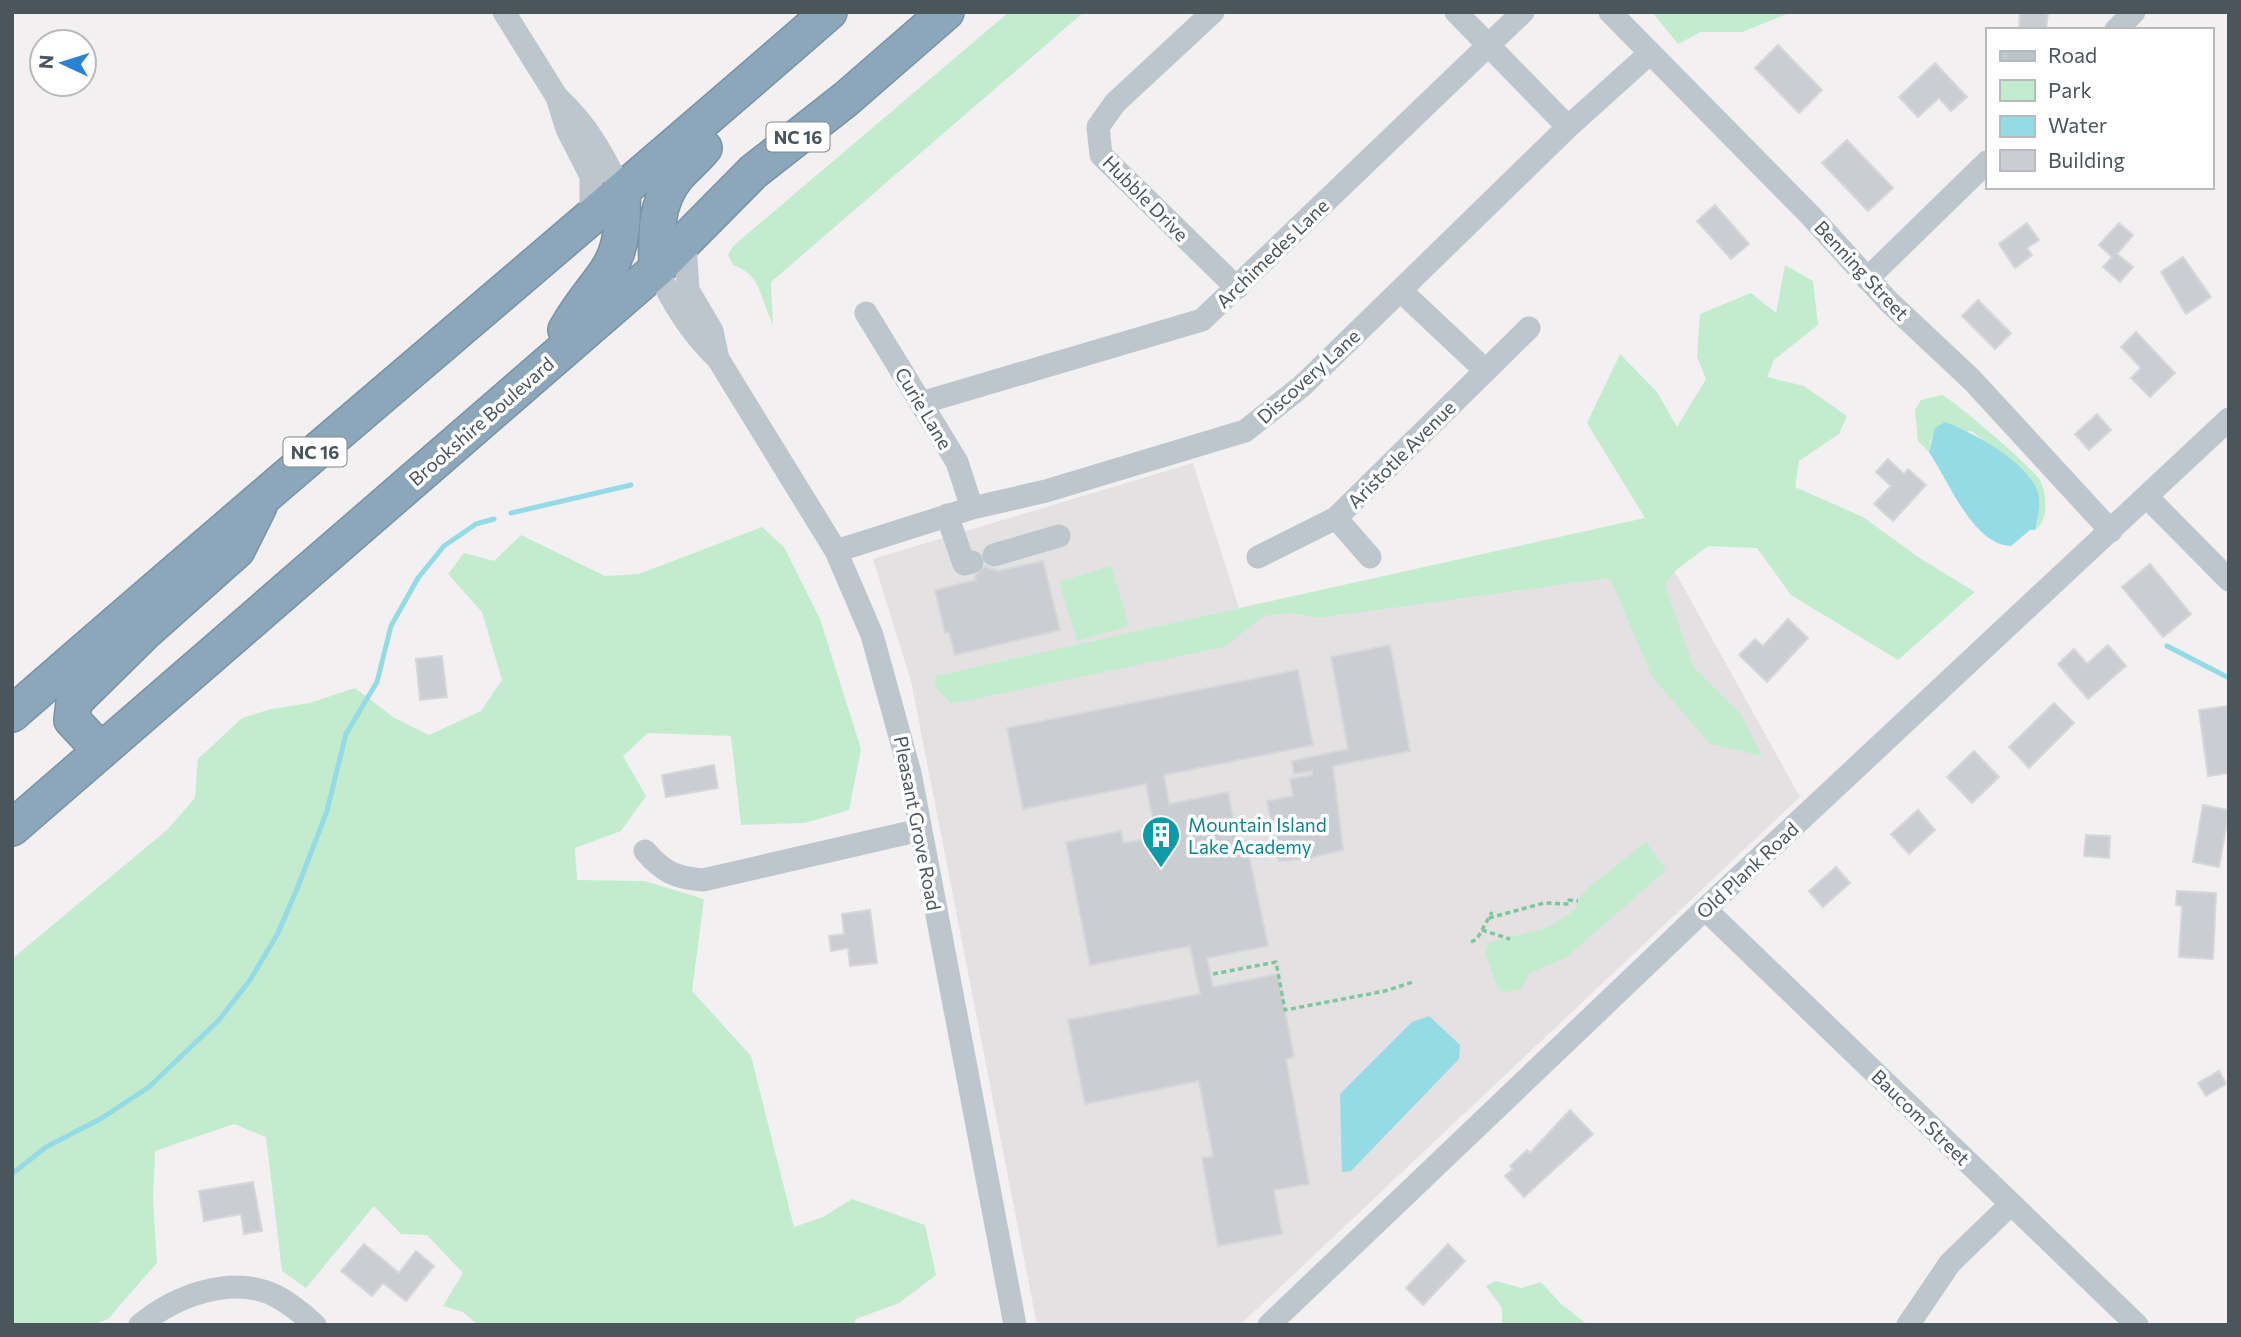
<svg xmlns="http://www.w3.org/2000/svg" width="2241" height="1337" font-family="Commissioner,sans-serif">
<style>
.education{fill:#e3e1e2}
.green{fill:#c3eccf}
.water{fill:#94dbe5}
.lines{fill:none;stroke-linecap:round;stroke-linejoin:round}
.stream{stroke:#94dbe5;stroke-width:5}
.building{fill:#cbcdd2;stroke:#d5d7db;stroke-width:2}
.highway-casing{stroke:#7892a6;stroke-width:38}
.path{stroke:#7ec79d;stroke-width:3.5;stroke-dasharray:5 3.5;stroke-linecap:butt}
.minor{stroke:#bdc6cc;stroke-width:23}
.highway{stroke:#8da7ba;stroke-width:35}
.labels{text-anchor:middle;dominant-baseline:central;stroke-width:7;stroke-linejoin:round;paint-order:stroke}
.shield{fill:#fff;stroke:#80888d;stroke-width:2}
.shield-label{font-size:18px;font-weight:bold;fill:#4a555c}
.street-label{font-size:19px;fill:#4a555c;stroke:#fff}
.culture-label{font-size:19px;fill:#0d838f;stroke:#fff;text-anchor:start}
</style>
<rect width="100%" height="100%" fill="#f2f0f1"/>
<path class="education" d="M1193,463L1239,608L1645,518L1800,797L1240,1325H1037L911,681L873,559Z"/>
<path class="green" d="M1009,12H1084L771,282L773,324C759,298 763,276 733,265L728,255L733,246Z
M1652,12H1792L1742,32H1701L1678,44Z
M1785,265L1813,281L1818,325L1774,360L1767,377L1804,386L1847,416L1839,434L1799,461L1795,487L1863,517L1918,557L1975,592L1898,660L1791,595L1757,548L1708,546L1675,571L1665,586L1694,668L1740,713L1762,756L1710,744L1652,677L1610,578L1319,618L1291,613L1264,616L1224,647L951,704L934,685L936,676L1645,518L1587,423L1620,354L1657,392L1677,427L1706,379L1697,357L1700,314L1751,293L1776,313Z
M1942,395C1955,401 2034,469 2040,480C2047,494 2049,521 2035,530L2038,520L2026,473L1971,431L1931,439L1929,452L1918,441L1915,410L1921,400Z
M762,527L784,547L820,619L861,749L849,810L805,823L741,825L731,736L648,733L623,756L646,796L621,831L575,848L577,880L645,881L704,899L692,991L751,1056L794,1227L823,1217L852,1199L925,1225L936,1275L899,1303L856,1319L854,1325H478L463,1312L443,1306L463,1273L427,1235L401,1234L374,1206L306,1288L282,1271L266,1137L234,1124L155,1151L153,1198L157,1263L108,1319L93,1325H12V959L167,830L195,798L198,759L242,718L271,709L310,703L355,688L393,717L429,735L481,711L502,680L482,612L448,574L464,553L494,561L521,535L605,576L639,574Z
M1111,566L1129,626L1077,641L1059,582Z
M1646,842L1666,870L1567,957L1528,974L1522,989L1505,992L1498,989L1485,953L1488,943L1549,927L1575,910L1579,898L1588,888Z
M1495,1281L1522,1288L1541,1282L1560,1303L1588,1325H1502V1308L1486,1286Z"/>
<path class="water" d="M1945,422C1972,432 2030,463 2038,493C2041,504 2038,519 2035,530H2030L2011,546C1973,545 1948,480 1929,452L1935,428Z
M1429,1016L1460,1045L1459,1059L1351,1171L1342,1172L1340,1094L1412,1022Z"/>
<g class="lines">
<path class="stream" d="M511,513L631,485
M2167,646L2229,678
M12,1174L46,1147L102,1118L149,1087L219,1020L250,980L277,935L297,889L327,811L346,734L377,682L391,626L418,578L444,546L476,524L494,519"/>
</g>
<path class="building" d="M2020,12H2048L2046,30H2019Z
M1778,45L1822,90L1799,113L1755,68Z
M1935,63L1967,97L1951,111L1939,98L1918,117L1899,97Z
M1847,140L1893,188L1868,211L1822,163Z
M1715,205L1749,244L1731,259L1697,221Z
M2027,223L2039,240L2027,248L2032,255L2015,268L1999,244Z
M2119,223L2133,235L2117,254L2133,267L2120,282L2103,267L2112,257L2099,245Z
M2183,257L2211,297L2186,314L2161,272Z
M1978,300L2011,333L1995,349L1962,316Z
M2136,332L2175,373L2150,397L2131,378L2141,368L2121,347Z
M2097,414L2111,430L2089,450L2075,434Z
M1888,459L1904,474L1908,469L1926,485L1893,521L1874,504L1891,486L1876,472Z
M1043,561L1060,630L955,655L949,632L945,633L935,590L976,580L975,576L985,566L998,571Z
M2150,564L2191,614L2163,637L2122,587Z
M1788,619L1808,638L1767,682L1739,655L1755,639L1763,646Z
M1390,645L1410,751L1333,766L1343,850L1306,859L1279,861L1267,801L1293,796L1290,779L1312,775V771L1294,774L1292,761L1348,749L1331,657Z
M2108,645L2126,666L2088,699L2058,664L2074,649L2087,664Z
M442,656L447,697L420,700L416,659Z
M1298,670L1313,745L1164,775L1169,804L1228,792L1238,843L1246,841L1268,946L1207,958L1213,987L1278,974L1294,1057L1286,1059L1309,1184L1274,1190L1282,1234L1218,1246L1202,1158L1213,1156L1199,1081L1085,1104L1068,1020L1200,994L1190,946L1090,965L1066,842L1121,831L1123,843L1156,837L1146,784L1023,809L1007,728Z
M2054,703L2074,723L2029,768L2009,747Z
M2229,706V773L2208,776L2199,710Z
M1974,751L1999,777L1972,803L1947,777Z
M714,765L718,788L666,797L662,775Z
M2203,805L2229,810L2219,867L2193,862Z
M1918,810L1935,830L1909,854L1891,834Z
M2086,835L2110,836L2109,858L2084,856Z
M1836,867L1850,883L1823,907L1809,891Z
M2177,891L2216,893L2213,959L2179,957L2182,906L2176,905Z
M870,910L877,963L850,966L848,948L831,951L829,936L844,934L842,914Z
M2219,1071L2226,1084L2206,1096L2198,1083Z
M1570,1110L1593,1134L1524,1197L1505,1176L1513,1169L1510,1166L1527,1150L1530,1153Z
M253,1182L262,1231L244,1234L241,1214L204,1221L199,1191Z
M364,1244L399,1273L416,1251L434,1266L406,1301L383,1283L372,1296L341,1271Z
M1448,1244L1465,1261L1423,1305L1406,1288Z"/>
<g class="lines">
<defs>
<path id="highway" d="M657,269C656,236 655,202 677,176C686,166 696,158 704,148
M566,330C601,269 626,273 622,193
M12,714C282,478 558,248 829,12
M101,751L72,720L74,702L83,693L146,631L237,550L259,506
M12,828L657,269L753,172L846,99L946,12"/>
</defs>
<use href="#highway" class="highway-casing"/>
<path class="path" d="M1489,918L1544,903L1569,904V900L1578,901
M1482,930L1510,939
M1471,942L1477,939L1492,912
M1213,974L1276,962L1285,1010L1385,991L1413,982"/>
<path class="minor" d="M504,12L557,97
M1213,12L1115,103L1098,127L1101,155L1237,288
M1456,12L1568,127
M1610,12L1810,215L1888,301L1972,380L2111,531
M2116,30L2134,12
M591,220V176L567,129L557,97C589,127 603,154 622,193
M657,269C672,303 691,333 718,359L712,331L688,290L685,241
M1867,279L1987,162
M1401,291L1485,370
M866,313L957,462L972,508
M718,359L836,551L872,635L910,773L1015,1325
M921,403L1202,320L1523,12
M2147,497L2229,580
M947,515L964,564L972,562
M1336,518L1370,557
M836,551L972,508L1046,491L1245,431L1302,386L1568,127L1649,54
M994,555L1059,536
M1258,557L1336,518L1529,328
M645,851C663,872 676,878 703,880L920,830
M1705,909L2137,1325
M140,1325C175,1296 232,1274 276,1296C291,1304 303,1314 315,1325
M1269,1325L1705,909L2229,419
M1908,1325L1950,1263L2011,1204"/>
<use href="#highway" class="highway"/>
</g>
<defs>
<symbol id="building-pin" viewBox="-11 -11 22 30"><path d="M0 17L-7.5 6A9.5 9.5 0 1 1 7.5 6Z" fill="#0f9aa8" stroke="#fff"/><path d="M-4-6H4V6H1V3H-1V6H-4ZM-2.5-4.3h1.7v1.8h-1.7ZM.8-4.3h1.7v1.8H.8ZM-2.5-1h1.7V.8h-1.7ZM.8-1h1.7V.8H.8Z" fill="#fff"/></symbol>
</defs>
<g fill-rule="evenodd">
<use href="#building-pin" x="1139" y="813" width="44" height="60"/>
</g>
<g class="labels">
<g class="shield">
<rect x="766.5" y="122.5" width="63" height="29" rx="5"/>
<rect x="283.5" y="437.5" width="63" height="29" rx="5"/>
</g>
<g class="shield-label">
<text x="798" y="137">NC 16</text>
<text x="315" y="452">NC 16</text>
</g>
<g class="street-label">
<text transform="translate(1146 198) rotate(45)">Hubble Drive</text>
<text transform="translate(1272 253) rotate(-44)">Archimedes Lane</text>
<text transform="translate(1862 270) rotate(47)">Benning Street</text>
<text transform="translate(1308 376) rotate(-42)">Discovery Lane</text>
<text transform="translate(924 408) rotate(59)">Curie Lane</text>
<text transform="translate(481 421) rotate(-41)">Brookshire Boulevard</text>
<text transform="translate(1401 454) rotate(-45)">Aristotle Avenue</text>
<text transform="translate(918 823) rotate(79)">Pleasant Grove Road</text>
<text transform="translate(1747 870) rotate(-43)">Old Plank Road</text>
<text transform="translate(1921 1117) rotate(44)">Baucom Street</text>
</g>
<g class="culture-label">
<text x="1188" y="824">Mountain Island<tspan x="1188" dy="22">Lake Academy</tspan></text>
</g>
</g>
<rect width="2241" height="1337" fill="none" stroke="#4a555c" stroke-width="28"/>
<rect x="1986" y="28" width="228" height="161" fill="#ffffff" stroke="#b7bbbe" stroke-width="2"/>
<rect x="2000" y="51" width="35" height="10" fill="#bdc6cc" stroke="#b7bbbe" stroke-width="2"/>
<text x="2048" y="63" font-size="21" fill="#4a555c">Road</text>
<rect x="2000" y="80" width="35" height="21" fill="#c3eccf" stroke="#b7bbbe" stroke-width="2"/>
<text x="2048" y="98" font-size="21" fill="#4a555c">Park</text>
<rect x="2000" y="116" width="35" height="21" fill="#94dbe5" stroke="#b7bbbe" stroke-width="2"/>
<text x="2048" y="133" font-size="21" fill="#4a555c">Water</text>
<rect x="2000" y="150" width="35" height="21" fill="#cbcdd2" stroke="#b7bbbe" stroke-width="2"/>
<text x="2048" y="168" font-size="21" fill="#4a555c">Building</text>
<g transform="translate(63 63) rotate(274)"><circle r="33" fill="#ffffff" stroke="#b7bbbe" stroke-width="2"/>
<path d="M0-5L12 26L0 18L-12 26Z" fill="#2a82d3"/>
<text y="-10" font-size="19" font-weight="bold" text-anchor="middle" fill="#4a555c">N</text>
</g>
</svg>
